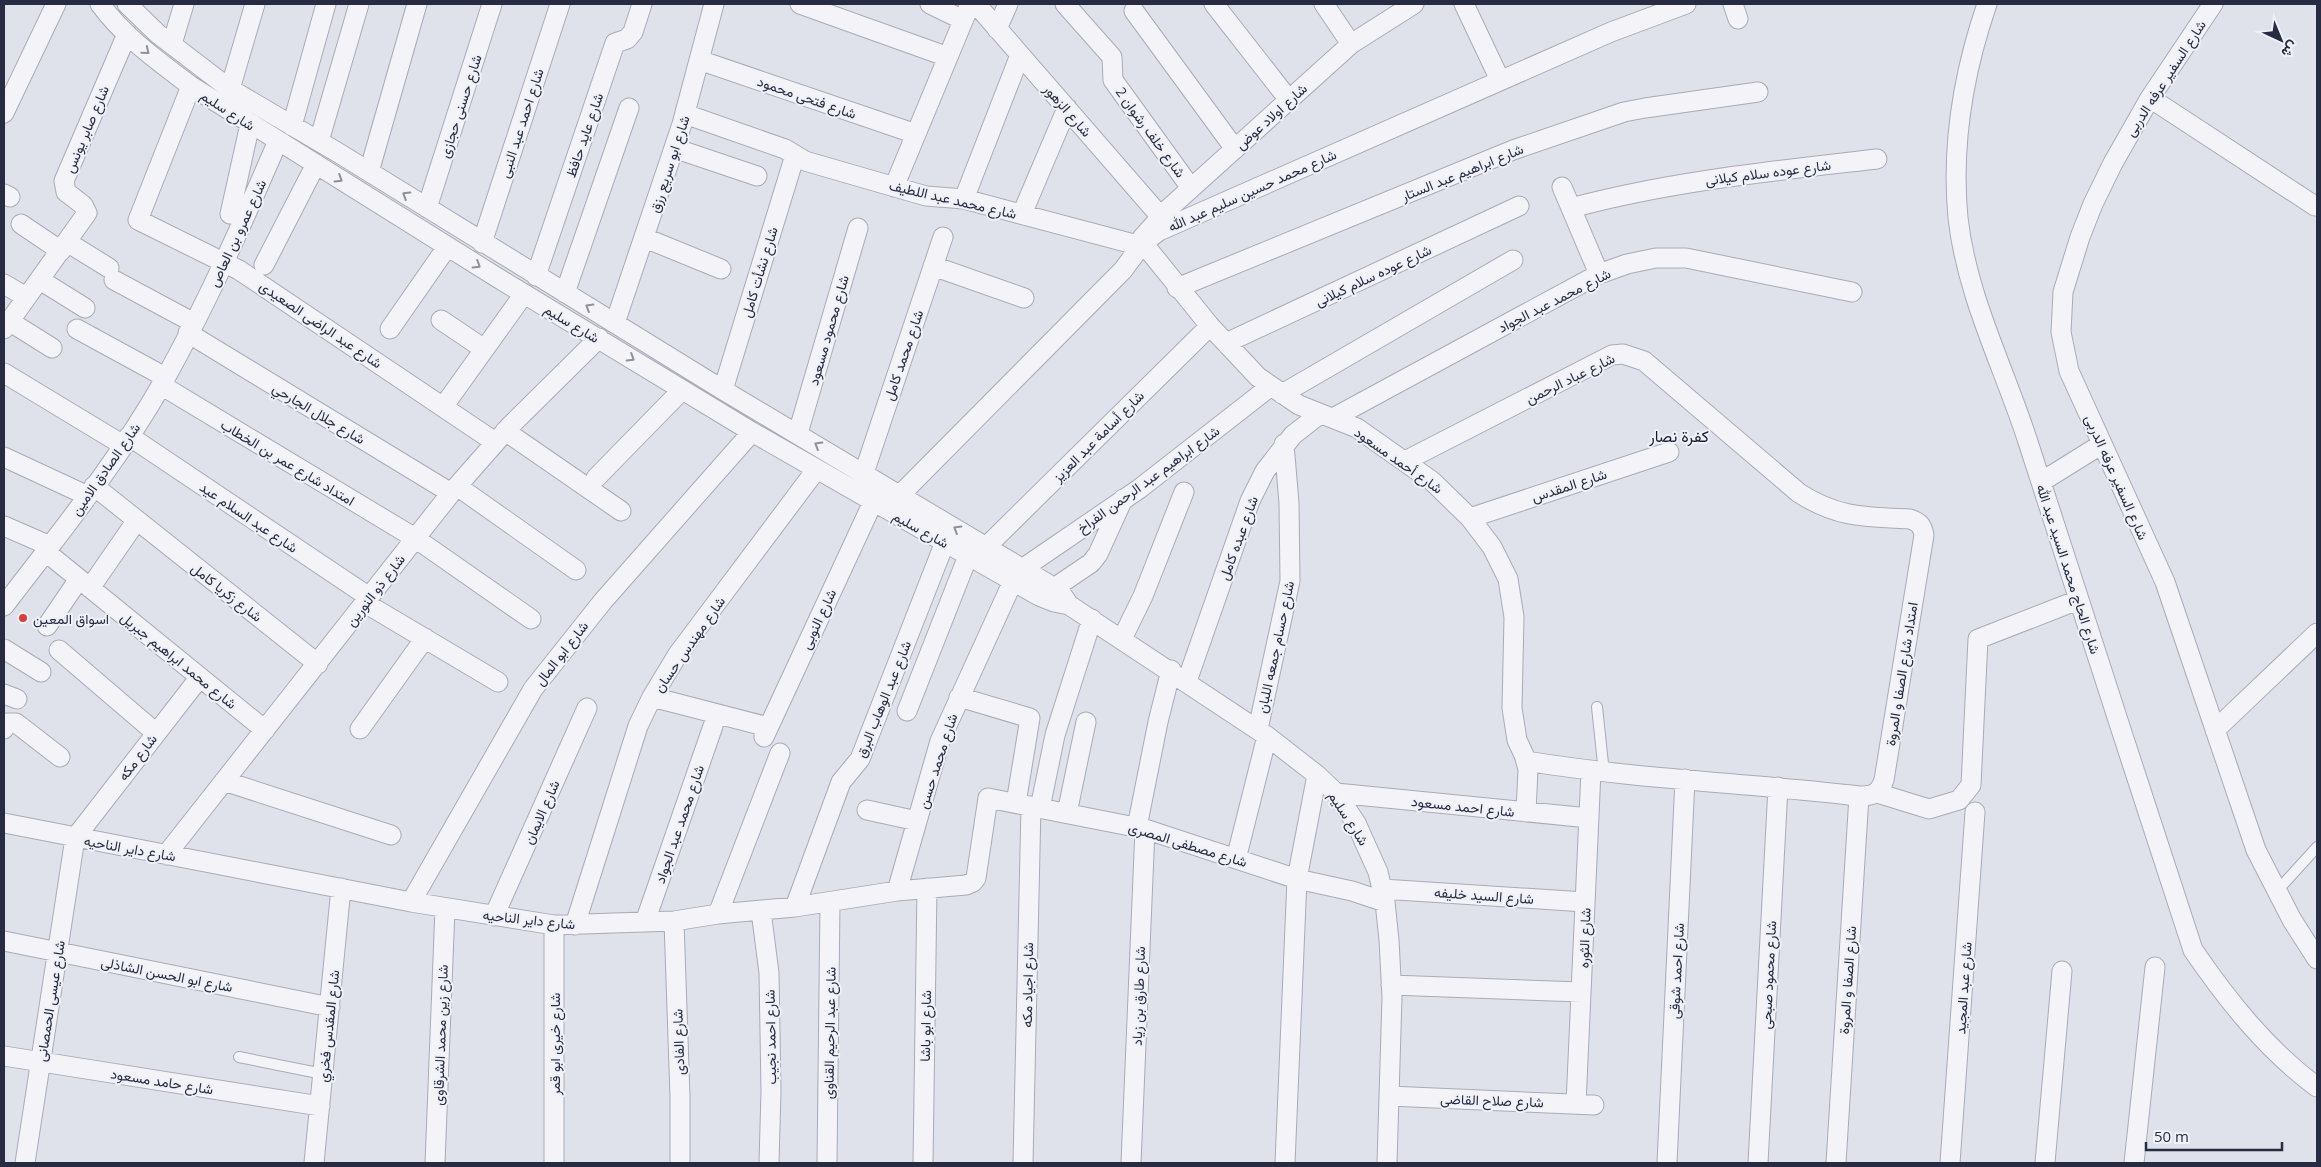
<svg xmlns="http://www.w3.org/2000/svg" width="2321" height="1167" font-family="'Open Sans',Vazirmatn,sans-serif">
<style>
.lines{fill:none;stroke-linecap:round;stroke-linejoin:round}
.lane-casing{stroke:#a8abb8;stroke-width:12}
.street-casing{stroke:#a8abb8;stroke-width:21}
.lane{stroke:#f3f3f8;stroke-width:10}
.street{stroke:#f3f3f8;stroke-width:19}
.oneway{stroke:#8d909d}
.poi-dot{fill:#d83f3b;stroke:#eff1f7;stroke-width:2}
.labels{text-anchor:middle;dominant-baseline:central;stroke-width:4;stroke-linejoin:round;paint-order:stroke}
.street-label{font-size:14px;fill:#272c42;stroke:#eff1f7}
.poi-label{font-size:14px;fill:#272c42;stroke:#eff1f7;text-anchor:start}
.quarter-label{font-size:16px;fill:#191d33;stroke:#eff1f7}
</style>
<rect width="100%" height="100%" fill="#dfe2ea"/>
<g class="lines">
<defs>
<path id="lane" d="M1597,707L1604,773
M2277,891L2317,847
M239,1057L323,1074"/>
<path id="street" d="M100,4C124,37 158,61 191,86L498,278L752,432L1039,596L1054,602L1069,605
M127,4L158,34L230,89L337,152L723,390L1048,584L1061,593L1069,605L1267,736L1317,775L1336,793L1356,823L1378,872L1385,902L1389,940L1392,997L1387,1163
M800,4L948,57
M930,4L963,20
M976,4L1161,217
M1065,4L1112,57L1113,80L1191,188
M1214,4L1289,100
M1324,4L1351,44
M1414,4L1351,44L1167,210L1142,238L1143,243L1210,326L1258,377L1299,405L1357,428L1432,481L1470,518L1492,547L1508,579L1514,617L1512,708L1517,740L1524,755L1528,769L1526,812
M1464,4L1500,80
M1733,4L1738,19
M1987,4C1963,74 1951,144 1958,218C1967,298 2005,369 2029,445C2083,613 2138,782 2193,950C2228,1001 2267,1050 2317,1087
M2213,4L2150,98L2113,163L2093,204L2080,237L2063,292L2061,332L2069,371L2165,582L2256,850L2292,920L2317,959
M1134,11L1235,149
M997,29L1008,4
M172,44L184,4
M699,60L916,134
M191,86L138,220L239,270L495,442
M230,89L255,4
M2150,98L2315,206
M4,113L56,4
M685,114L785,149L805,161L926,196L964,199L1141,246
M292,126L326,4
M319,141L359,4
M674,148L757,176
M369,172L417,4
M894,187L970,4
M1562,187L1599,274
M4,194L10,197
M964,199L1020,55
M427,208L492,4
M1571,208C1672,181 1773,171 1877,159
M230,214L250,124
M1022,214L1067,108
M21,224L61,251
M645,238L721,269
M67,242L109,268
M482,243L560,4
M264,265L316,164
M933,266L1024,298
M536,276L615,43L627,39L633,32L642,4
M40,280L85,308
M114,280L194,323
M4,284L26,297
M1177,288L1513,150L1624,112L1645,108L1758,92
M565,293L629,108
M441,320L484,349
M9,321L52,348
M615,323L682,124L714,4
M4,329L87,213L83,205L66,192L64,181L127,34
M77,329L165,377
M390,329L447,247
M188,333L451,493
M1226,343L1519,206
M4,373L123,445
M161,385L415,538L531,619
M723,390L795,155
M1282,394L1513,260
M443,407L524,294
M1333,418L1599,274L1627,264L1656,258H1686L1852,292
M505,431L621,511
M798,433L858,228
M129,436L369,597
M4,457L88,496
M1405,461L1612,355L1623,354L1644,361L1799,493C1838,518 1865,517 1910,519C1919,522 1922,525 1924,535L1884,780C1879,794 1873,796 1859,796C1748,783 1636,779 1526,761
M864,473L943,237
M596,478L682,390
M2041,482L2102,444
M94,486L318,664
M457,486L576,570
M900,495L1123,270L1143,243L1159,231L1611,32L1686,4
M1470,518L1669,452
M4,526L50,546
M986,547L1210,326
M46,552L265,730
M1022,569L1139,489L1271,386
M90,588L137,520
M1054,588L1091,563L1098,554L1123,499
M365,603L498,682
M4,606C59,534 117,463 162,384C206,306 242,224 278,141
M47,626L79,579
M1122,639L1143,596L1184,492
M4,649L41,672
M59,650L156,733
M1187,681L1250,501L1265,471L1293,435L1320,414
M4,694L17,699
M652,697L768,727
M959,697L1030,718L1016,803
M907,711L968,556
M4,729L6,723H16L60,757
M360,729L425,638
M1258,729L1290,581L1289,503L1284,444
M2215,730L2317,633
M764,737L873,502
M224,781L391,835
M1336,793L1589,818
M1877,793L1929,809L1959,800L1971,785L1978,639L2078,600
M1040,808L1055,735L1092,619
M867,810L917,821
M1067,813L1086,722
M4,823L411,902L554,925L674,921L718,914L795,907L897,891L966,885L973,882L976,878L988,798L1145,829L1297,879L1352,891L1385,902
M1137,827L1158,722L1171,670
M166,855L451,493L510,426L599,338
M1236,859L1267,736
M1382,889L1585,902
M897,891L940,741L1013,581
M411,902L533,689L603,601L752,432
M795,907L841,782L860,759L945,542
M761,911L769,973L771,1091L769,1163
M718,914L780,753
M494,916L587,708
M674,921L680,1097V1163
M645,922L713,726
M554,925V1163
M575,925L638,726L652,697L678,654L816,470
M4,941L330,1007
M1391,985L1581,992
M4,1056L320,1106
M1389,1096L1594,1105
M1576,1104L1591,771
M25,1163L75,838L200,677
M314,1163L341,888
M435,1163L445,908
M827,1163L830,902
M923,1163L927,888
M1023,1163L1031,806
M1131,1163L1145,829
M1285,1163L1297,879L1317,775
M1667,1163L1685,779
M1758,1163L1778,787
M1836,1163L1859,796
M1950,1163L1975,812
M2045,1163L2062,971
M2134,1163L2155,967"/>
</defs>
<use href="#lane" class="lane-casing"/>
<use href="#street" class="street-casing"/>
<use href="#lane" class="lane"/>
<use href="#street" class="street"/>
</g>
<defs><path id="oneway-chevron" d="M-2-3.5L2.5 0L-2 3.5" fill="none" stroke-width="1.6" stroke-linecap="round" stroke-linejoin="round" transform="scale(1.25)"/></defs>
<g class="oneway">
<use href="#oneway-chevron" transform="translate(146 51) rotate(39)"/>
<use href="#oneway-chevron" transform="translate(339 179) rotate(32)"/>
<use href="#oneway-chevron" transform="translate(406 195) rotate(-148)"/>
<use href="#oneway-chevron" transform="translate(477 265) rotate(32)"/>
<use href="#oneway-chevron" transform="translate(589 307) rotate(-149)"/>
<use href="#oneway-chevron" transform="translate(631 358) rotate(32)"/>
<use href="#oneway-chevron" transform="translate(818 445) rotate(-149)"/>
<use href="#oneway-chevron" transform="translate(957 529) rotate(-149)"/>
</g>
<circle class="poi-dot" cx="23" cy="618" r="5"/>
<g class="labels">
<g class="street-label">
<text transform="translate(2165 78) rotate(-57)">شارع السفير عرفه الدربى</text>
<text transform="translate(807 97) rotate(19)">شارع فتحى محمود</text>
<text transform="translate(460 106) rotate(-72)">شارع حسنى حجازى</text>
<text transform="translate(228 110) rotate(33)">شارع سليم</text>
<text transform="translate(1068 110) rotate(49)">شارع الزهور</text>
<text transform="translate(1271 116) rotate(-42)">شارع اولاد عوض</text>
<text transform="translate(521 123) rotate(-72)">شارع احمد عبد النبى</text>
<text transform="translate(86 129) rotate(-67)">شارع صابر يونس</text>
<text transform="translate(1151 132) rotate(54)">شارع خلف رشوان 2</text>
<text transform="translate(584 135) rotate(-71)">شارع عايد حافظ</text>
<text transform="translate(669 164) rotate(-72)">شارع ابو سريع رزق</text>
<text transform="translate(1462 172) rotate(-22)">شارع ابراهيم عبد الستار</text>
<text transform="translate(1768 172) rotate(-7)">شارع عوده سلام كيلانى</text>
<text transform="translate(1252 190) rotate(-24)">شارع محمد حسين سليم عبد الله</text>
<text transform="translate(953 199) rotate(13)">شارع محمد عبد اللطيف</text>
<text transform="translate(237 233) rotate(-65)">شارع عمرو بن العاص</text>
<text transform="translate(759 272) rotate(-73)">شارع نشأت كامل</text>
<text transform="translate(1373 275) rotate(-25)">شارع عوده سلام كيلانى</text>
<text transform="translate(1554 300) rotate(-27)">شارع محمد عبد الجواد</text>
<text transform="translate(572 323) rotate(31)">شارع سليم</text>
<text transform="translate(321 324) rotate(34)">شارع عبد الراضى الصعيدى</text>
<text transform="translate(828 330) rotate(-74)">شارع محمود مسعود</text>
<text transform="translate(903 355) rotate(-71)">شارع محمد كامل</text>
<text transform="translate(1570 378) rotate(-26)">شارع عباد الرحمن</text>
<text transform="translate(319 413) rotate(31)">شارع جلال الجارحي</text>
<text transform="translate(1098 436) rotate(-45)">شارع أسامة عبد العزيز</text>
<text transform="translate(1399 460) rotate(35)">شارع أحمد مسعود</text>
<text transform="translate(288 462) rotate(31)">امتداد شارع عمر بن الخطاب</text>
<text transform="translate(105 469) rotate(-55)">شارع الصادق الامين</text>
<text transform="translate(2117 477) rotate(66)">شارع السفير عرفه الدربى</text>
<text transform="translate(1148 479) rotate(-36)">شارع ابراهيم عبد الرحمن الفراخ</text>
<text transform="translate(1569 485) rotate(-18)">شارع المقدس</text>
<text transform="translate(249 517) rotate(34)">شارع عبد السلام عيد</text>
<text transform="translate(921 529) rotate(29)">شارع سليم</text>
<text transform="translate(1238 538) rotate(-70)">شارع عبده كامل</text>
<text transform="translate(2069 569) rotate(72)">شارع الحاج محمد السيد عبد الله</text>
<text transform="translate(375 590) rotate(-52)">شارع ذو النورين</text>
<text transform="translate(227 592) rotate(38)">شارع زكريا كامل</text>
<text transform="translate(818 619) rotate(-65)">شارع النوبى</text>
<text transform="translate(689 644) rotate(-55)">شارع مهندس حسان</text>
<text transform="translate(1275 647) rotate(-78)">شارع حسام جمعه اللبان</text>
<text transform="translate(561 653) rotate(-52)">شارع ابو المال</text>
<text transform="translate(179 660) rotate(39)">شارع محمد ابراهيم جبريل</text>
<text transform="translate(1901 674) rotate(-81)">امتداد شارع الصفا و المروة</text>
<text transform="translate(883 699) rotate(-68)">شارع عبد الوهاب البرق</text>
<text transform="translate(137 757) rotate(-53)">شارع مكه</text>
<text transform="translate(937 761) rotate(-72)">شارع محمد حسن</text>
<text transform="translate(1463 806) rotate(6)">شارع احمد مسعود</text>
<text transform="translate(541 812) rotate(-66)">شارع الايمان</text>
<text transform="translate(1349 818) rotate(57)">شارع سليم</text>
<text transform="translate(679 824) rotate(-71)">شارع محمد عبد الجواد</text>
<text transform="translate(1188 844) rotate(17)">شارع مصطفى المصرى</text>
<text transform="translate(130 848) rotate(10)">شارع داير الناحيه</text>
<text transform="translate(1484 895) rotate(4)">شارع السيد خليفه</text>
<text transform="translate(529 919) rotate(6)">شارع داير الناحيه</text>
<text transform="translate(1584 938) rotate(-88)">شارع الثوره</text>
<text transform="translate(1676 971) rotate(-87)">شارع احمد شوقى</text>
<text transform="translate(167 974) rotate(11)">شارع ابو الحسن الشاذلى</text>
<text transform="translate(1768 975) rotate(-87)">شارع محمود صبحى</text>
<text transform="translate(1847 980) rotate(-86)">شارع الصفا و المروة</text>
<text transform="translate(1027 985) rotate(-89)">شارع اجياد مكه</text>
<text transform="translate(1963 988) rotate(-86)">شارع عبد المجيد</text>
<text transform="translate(1138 996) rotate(-88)">شارع طارق بن زياد</text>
<text transform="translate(50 1001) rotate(-81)">شارع عيسى الحمصانى</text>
<text transform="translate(328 1026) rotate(-84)">شارع المقدس فخري</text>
<text transform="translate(925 1026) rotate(-89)">شارع ابو باشا</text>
<text transform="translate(829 1033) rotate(-89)">شارع عبد الرحيم القناوى</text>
<text transform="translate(440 1035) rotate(-88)">شارع زين محمد الشرقاوى</text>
<text transform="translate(770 1037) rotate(-91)">شارع احمد نجيب</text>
<text transform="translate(678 1042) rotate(-92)">شارع الفادى</text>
<text transform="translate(554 1044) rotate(-90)">شارع خيرى ابو قمر</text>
<text transform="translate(162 1081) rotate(9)">شارع حامد مسعود</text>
<text transform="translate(1492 1100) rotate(2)">شارع صلاح القاضى</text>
</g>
<g class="poi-label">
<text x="33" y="618">اسواق المعين</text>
</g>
<g class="quarter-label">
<text x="1679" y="436">كفرة نصار</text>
</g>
</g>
<rect width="2321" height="1167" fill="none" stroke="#272c42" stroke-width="10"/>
<g transform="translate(2281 40) rotate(136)" stroke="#eff1f7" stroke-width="4" paint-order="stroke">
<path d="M0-4L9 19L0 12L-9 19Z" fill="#272c42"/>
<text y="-8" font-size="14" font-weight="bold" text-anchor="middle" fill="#272c42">ش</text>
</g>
<path d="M2146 1142v8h136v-8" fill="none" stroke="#272c42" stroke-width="2.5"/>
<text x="2154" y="1142" font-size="15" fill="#272c42" stroke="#eff1f7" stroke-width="4" paint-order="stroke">50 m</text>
</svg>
